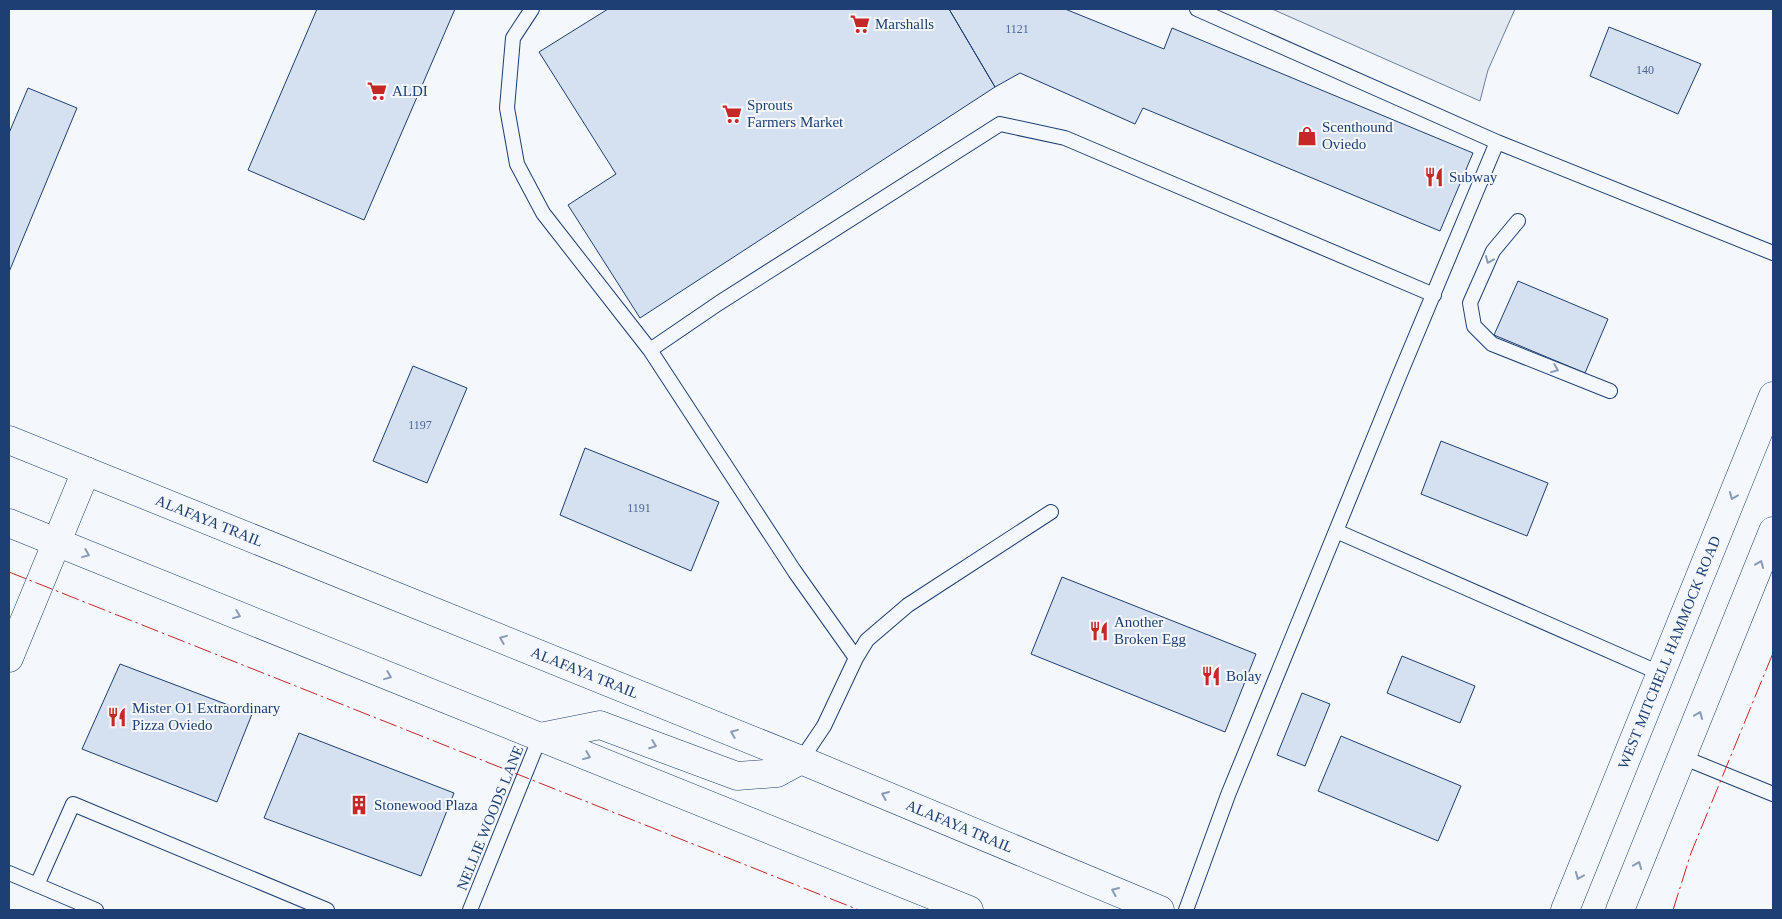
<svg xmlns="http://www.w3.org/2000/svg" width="1782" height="919" font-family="'Times New Roman',serif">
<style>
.green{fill:#e3e9f0;stroke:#687fa3}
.building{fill:#d5e0f0;stroke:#1d3f73}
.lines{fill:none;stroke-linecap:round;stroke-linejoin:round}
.lane-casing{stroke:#1d3f73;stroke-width:16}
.secondary-casing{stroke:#1d3f73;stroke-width:29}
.primary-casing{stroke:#1d3f73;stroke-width:29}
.lane{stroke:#f4f7fb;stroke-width:14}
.secondary{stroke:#f4f7fb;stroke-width:28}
.primary{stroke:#f4f7fb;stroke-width:28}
.power{stroke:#c62828;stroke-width:1;stroke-dasharray:18 4 2.5 4;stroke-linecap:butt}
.oneway{stroke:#889bb7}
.labels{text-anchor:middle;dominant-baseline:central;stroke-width:4;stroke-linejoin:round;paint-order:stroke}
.number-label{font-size:12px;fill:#4b6792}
.poi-label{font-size:15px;fill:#1d3f73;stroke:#f4f7fb;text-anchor:start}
.street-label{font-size:15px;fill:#1d3f73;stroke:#f4f7fb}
</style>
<rect width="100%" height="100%" fill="#f4f7fb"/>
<path class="green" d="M1272,9H1515L1488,70L1480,101Z"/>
<path class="building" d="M317,9H455L364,220L248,170Z
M608,9H949L995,87L640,318L568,205L616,174L539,52Z
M949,9H1065L1164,49L1172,28L1473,153L1440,231L1143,108L1135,124L1020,73L995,87Z
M1609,27L1701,64L1678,114L1590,76Z
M28,88L77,108L9,272V133Z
M1518,281L1608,319L1585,373L1494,335Z
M413,366L467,388L427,483L373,461Z
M1441,441L1548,483L1527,536L1421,494Z
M585,448L719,502L691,571L560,515Z
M1062,577L1256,654L1225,732L1031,654Z
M1402,656L1475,686L1460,723L1387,693Z
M120,664L252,714L217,802L82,749Z
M1302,693L1330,704L1305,766L1277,755Z
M299,733L454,793L421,876L264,818Z
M1341,736L1461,786L1438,841L1318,791Z"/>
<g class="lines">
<defs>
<path id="lane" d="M532,9L513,38L507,108L517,164L543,213L650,350
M1197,9L1497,142
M1518,221L1493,251L1470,303L1474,326L1492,344L1610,391
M1051,512L908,605L867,640L856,658L795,572L650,350L719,303L1000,124L1065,138L1434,295
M1336,531L1400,374L1497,142L1773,253
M1682,757L1773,794
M801,760L824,726L856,658
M9,873L96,910
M37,885L73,804L327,910
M470,910L540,737
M1186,910L1228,795L1336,531L1662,674"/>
<g id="secondary">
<path d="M9,658L86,471"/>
<path id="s1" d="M1565,910L1773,396"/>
<path d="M1620,910L1773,531"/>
</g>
<g id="primary">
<path id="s2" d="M9,440L801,760L1160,910"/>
<path d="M9,523L969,910"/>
<path d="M540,737L600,725L737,776L777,773L801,760"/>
</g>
</defs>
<use href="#lane" class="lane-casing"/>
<use href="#secondary" class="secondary-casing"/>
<use href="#primary" class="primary-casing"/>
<use href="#lane" class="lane"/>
<use href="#secondary" class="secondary"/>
<use href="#primary" class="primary"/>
<path class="power" d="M9,572L859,910
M1673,910L1691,853L1773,653"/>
</g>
<defs><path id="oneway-chevron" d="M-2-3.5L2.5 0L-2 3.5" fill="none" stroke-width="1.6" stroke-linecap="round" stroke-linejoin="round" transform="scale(1.25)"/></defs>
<g class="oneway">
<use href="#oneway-chevron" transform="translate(1489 260) rotate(113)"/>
<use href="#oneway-chevron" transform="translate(1555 369) rotate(22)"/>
<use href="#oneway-chevron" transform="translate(1733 496) rotate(112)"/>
<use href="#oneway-chevron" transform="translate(86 554) rotate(22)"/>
<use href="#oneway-chevron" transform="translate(1760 564) rotate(-68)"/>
<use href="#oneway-chevron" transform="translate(237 615) rotate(22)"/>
<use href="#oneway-chevron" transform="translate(503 639) rotate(-158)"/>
<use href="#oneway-chevron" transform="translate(388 676) rotate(22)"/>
<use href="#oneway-chevron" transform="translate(1699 715) rotate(-68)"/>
<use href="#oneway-chevron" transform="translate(734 733) rotate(-158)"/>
<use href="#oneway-chevron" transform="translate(653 745) rotate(21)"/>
<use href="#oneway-chevron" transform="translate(587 756) rotate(22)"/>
<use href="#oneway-chevron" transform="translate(885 795) rotate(-157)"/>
<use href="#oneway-chevron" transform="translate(1638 865) rotate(-68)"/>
<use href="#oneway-chevron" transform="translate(1579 876) rotate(112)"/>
<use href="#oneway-chevron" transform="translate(1115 891) rotate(-157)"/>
</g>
<defs>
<symbol id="supermarket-bare" viewBox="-9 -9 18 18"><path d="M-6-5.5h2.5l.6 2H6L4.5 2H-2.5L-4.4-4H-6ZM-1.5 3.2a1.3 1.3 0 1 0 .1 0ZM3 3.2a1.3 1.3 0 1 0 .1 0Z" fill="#c62828" stroke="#f4f7fb" stroke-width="2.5" paint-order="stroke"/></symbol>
<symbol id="shop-bare" viewBox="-9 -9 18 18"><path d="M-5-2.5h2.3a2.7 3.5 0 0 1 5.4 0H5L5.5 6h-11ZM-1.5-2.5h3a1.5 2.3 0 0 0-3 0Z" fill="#c62828" stroke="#f4f7fb" stroke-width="2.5" paint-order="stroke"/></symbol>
<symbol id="restaurant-bare" viewBox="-9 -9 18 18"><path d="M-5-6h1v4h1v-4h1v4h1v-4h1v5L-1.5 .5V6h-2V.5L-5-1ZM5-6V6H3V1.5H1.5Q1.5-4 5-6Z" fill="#c62828" stroke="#f4f7fb" stroke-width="2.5" paint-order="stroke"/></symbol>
<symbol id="building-bare" viewBox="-9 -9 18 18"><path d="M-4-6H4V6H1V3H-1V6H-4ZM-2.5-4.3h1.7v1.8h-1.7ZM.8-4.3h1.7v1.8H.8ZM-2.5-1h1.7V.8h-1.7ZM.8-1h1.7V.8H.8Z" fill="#c62828" stroke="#f4f7fb" stroke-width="2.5" paint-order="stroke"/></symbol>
</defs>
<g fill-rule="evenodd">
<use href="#supermarket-bare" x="846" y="10" width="28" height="28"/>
<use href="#supermarket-bare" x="363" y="77" width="28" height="28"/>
<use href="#supermarket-bare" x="718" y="100" width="28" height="28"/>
<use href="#shop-bare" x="1293" y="122" width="28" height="28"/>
<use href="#restaurant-bare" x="1420" y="163" width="28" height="28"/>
<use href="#restaurant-bare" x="1085" y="617" width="28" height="28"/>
<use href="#restaurant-bare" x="1197" y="662" width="28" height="28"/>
<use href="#restaurant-bare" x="103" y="703" width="28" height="28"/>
<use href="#building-bare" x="345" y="791" width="28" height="28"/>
</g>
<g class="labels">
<g class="number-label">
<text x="1017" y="29">1121</text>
<text x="1645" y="70">140</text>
<text x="420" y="425">1197</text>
<text x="639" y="508">1191</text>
</g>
<g class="poi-label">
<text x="875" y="24">Marshalls</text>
<text x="392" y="91">ALDI</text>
<text x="747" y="105">Sprouts<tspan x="747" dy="17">Farmers Market</tspan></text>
<text x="1322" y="127">Scenthound<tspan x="1322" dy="17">Oviedo</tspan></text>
<text x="1449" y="177">Subway</text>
<text x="1114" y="622">Another<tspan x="1114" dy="17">Broken Egg</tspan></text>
<text x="1226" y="676">Bolay</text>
<text x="132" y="708">Mister O1 Extraordinary<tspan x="132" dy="17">Pizza Oviedo</tspan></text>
<text x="374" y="805">Stonewood Plaza</text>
</g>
<g class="street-label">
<text stroke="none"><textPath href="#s2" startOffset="216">ALAFAYA TRAIL</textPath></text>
<text stroke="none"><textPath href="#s1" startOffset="278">WEST MITCHELL HAMMOCK ROAD</textPath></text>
<text stroke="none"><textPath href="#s2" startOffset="621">ALAFAYA TRAIL</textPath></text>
<text transform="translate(490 818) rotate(-68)">NELLIE WOODS LANE</text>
<text stroke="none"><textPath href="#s2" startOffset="1026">ALAFAYA TRAIL</textPath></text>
</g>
</g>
<rect width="1782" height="919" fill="none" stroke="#1d3f73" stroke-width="20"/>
</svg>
